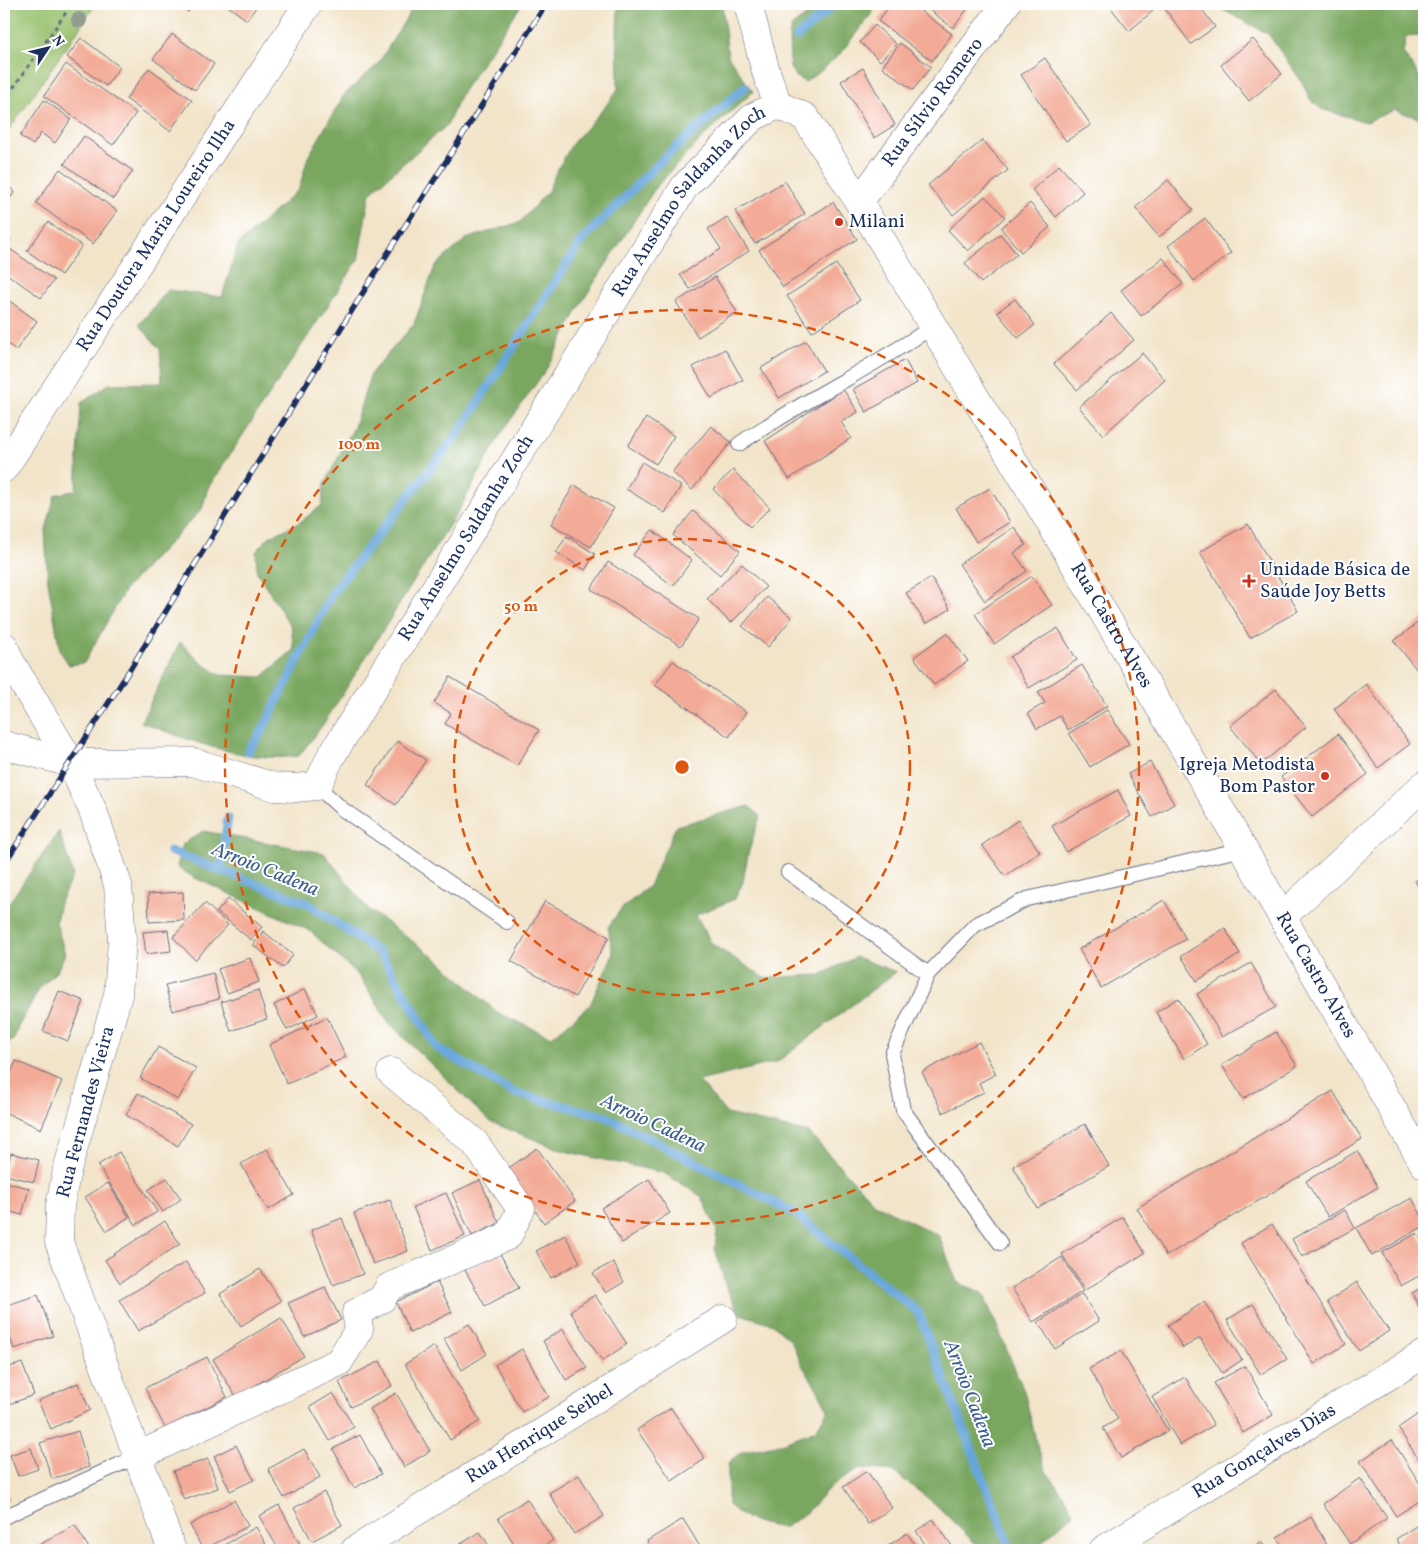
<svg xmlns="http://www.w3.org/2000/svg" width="1428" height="1554" font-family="Vollkorn,serif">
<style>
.green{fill:#99c16e;stroke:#5a7866}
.forest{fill:#7aa761;stroke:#4a6b60}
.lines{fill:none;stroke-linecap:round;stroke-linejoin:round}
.stream{stroke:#68a6da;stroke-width:9}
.building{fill:#f3ab97}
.service-casing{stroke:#666e83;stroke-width:16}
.minor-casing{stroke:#666e83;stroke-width:29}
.tertiary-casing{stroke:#666e83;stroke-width:29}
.path{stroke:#666e83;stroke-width:3;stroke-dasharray:4 4;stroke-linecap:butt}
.service{stroke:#fff;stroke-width:14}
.minor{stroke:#fff;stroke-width:28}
.tertiary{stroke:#fff;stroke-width:28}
.rail-casing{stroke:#1b2f5e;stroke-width:5.5}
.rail{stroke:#fff;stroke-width:4;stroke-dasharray:11;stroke-linecap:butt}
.tree{fill:#949c91}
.ring{fill:none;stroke:#de5710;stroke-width:2.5;stroke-dasharray:9 6}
.poi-dot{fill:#c8321e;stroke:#fff;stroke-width:2}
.labels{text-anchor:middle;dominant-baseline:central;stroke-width:4;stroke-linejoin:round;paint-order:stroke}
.street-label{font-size:19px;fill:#1b2f5e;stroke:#fff}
.poi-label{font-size:19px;fill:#1b2f5e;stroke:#fff;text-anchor:start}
.water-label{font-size:20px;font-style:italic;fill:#3a5f90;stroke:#fff}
.centre{fill:#de5710;stroke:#fff;stroke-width:2.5}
.ring-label{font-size:15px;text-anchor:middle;font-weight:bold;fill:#de5710;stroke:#fff;stroke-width:4;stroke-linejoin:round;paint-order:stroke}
</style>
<rect width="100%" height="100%" fill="#fff"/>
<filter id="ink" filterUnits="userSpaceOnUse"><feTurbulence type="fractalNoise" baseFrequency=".02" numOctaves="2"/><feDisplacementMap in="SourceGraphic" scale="10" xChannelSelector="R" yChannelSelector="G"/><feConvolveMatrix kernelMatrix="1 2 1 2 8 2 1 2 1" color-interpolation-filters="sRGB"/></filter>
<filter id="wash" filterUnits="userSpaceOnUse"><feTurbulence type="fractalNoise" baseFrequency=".0096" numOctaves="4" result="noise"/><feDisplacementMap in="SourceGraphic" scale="20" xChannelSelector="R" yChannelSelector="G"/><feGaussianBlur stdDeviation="1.12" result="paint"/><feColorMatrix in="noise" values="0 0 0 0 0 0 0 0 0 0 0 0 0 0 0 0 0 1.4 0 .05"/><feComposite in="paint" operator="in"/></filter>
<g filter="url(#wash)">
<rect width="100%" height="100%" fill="#f2e4c9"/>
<path class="green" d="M4,4H96L4,137Z"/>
<path class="forest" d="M415,4H522L461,94L447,125L370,193L358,260L208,488L202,509L126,588L84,663L69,665L60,651L48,582L45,533L55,495L76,490L81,403L109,384L162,383L160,349L139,325L168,290L222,297L238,245L299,189L308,157L344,95L378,64Z
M618,4H722L728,56L753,92L705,135L656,187L582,302L547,368L499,437L459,510L325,722L299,756C244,763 192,741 141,722L180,642L202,663L220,675L262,677L294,649L291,627L257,572L256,552L269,537L299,523L322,505L324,485L354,427L371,373L414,324L435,266L466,239L520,222L548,191L556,172L572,144L605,107L618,89L617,33Z
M823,4H879L840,54L821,71L805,82L796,77L790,68L789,35L792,26Z
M1212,4H1424V40L1421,36L1406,37L1403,53L1424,83V122L1422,119L1394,110L1366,122L1321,109L1310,99L1302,82L1268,34Z
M749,806L760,816L748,854L743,882L735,899L696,915L712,944L765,978L820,975L856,957L896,972L777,1062L699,1081L727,1114L809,1133L874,1203L939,1236L957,1282L983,1293L1024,1391L1038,1448L1046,1471L1061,1491L1074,1513L1033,1550H982L934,1503L893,1471L861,1468L830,1487L808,1511L784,1528C759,1524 748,1522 728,1505V1464L741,1452L776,1445L816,1430L828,1410L816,1387L802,1365L791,1341L773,1324L740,1314L726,1287L715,1249L717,1230L702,1197L664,1173L564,1151L490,1122L390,1024L358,975L310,931L193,877L177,867L183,844L203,831L324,853L368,909L437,959L498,1013L552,1037L590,1005L613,954L608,927L621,909L649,886L676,826Z
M59,831L73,875L60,902L56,922L65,954L57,971L40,988L18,1027L14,1039L4,1047V910Z"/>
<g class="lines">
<path class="stream" d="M797,37L835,4
M248,751L261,733L332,593L458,434L582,240L666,156L745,87
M170,851L307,903L380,953L437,1048L514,1093L605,1116L793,1212L918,1312L1009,1545
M220,871L228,818"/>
</g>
<g id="blocks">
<path class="building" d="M150,4H163L159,10Z
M178,4H194L188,12Z
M225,4H258L247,20Z
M891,4H911L952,34L932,61L878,21Z
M922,4H971L953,28Z
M1108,4H1148L1153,11L1129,31Z
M1173,4H1198L1215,27L1191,44L1165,9Z
M875,25L896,44L880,61L860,42Z
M172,34L214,64L195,90L153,59Z
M81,38L120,67L106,86L67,57Z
M1253,39L1282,74L1249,101L1221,65Z
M900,43L931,67L913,90L882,67Z
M1045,58L1091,125L1066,141L1021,75Z
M66,64L136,113L113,145L44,96Z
M149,68L192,100L170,131L126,99Z
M863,68L895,125L874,138L841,81Z
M44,100L71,119L55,143L41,133L33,145L20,136Z
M84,136L133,171L113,199L64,164Z
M983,140L1008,170L953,215L928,185Z
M1059,165L1083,192L1056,217L1032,190Z
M60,169L117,211L93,244L36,203Z
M1168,180L1193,210L1159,237L1135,208Z
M785,181L805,214L755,244L735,211Z
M4,183L15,192L4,206Z
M985,196L1005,217L968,251L948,230Z
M833,202L857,239L783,287L759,250Z
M1030,203L1050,227L1021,252L1001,228Z
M727,217L749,251L690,289L680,275L721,249L708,229Z
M1205,218L1231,253L1194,281L1168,246Z
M48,222L82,246L61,275L27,251Z
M4,234L11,240L4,251Z
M1000,234L1017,254L981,283L965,263Z
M10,249L54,280L41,298L4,272V257Z
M1163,258L1183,284L1141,316L1121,290Z
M836,264L860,300L812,332L787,296Z
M715,277L737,312L698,337L676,302Z
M4,297L37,321L16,350L4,341Z
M1015,299L1035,325L1018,338L997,312Z
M1111,313L1134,340L1077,390L1054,364Z
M806,341L824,371L779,398L761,368Z
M725,349L743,380L711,398L693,367Z
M1142,353L1165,380L1103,435L1079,407Z
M905,360L917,383L866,412L853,389Z
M843,389L858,412L841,422L851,438L789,479L765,441Z
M646,418L674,436L656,464L628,446Z
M711,426L731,442L692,490L672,472Z
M642,462L681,486L665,513L626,489Z
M733,470L770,508L750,527L713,489Z
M574,485L614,508L591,547L551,524Z
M990,488L1010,522L976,542L956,508Z
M693,511L740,551L720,575L673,535Z
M1248,524L1298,611L1250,638L1200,552Z
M1014,527L1026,545L1014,553L1027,571L985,601L959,564Z
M652,530L692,560L673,586L633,555Z
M567,536L595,554L585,570L556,552Z
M608,562L699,619L681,646L591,589Z
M742,564L766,587L731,623L707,599Z
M1032,576L1052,605L994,644L975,614Z
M931,578L950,609L926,624L906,593Z
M767,597L792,618L768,647L742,626Z
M1424,618V679L1394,641Z
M1058,628L1077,660L1029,688L1010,657Z
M947,633L968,661L934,685L914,657Z
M673,661L746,712L729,737L655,685Z
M1082,665L1107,706L1068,730L1060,716L1037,729L1028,713L1045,703L1038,692Z
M450,677L539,730L517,766L445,724L451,713L434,703Z
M1366,684L1410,744L1378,768L1334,709Z
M1276,689L1306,727L1261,764L1230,726Z
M1107,710L1129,744L1090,767L1069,733Z
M1338,734L1368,774L1312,817L1281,777Z
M397,741L426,760L396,805L367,785Z
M1150,762L1174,804L1152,817L1128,774Z
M1118,790L1131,816L1066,852L1052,826Z
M1018,820L1040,852L1005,876L982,845Z
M1424,875V896L1415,881Z
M183,892L184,920L149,922L148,894Z
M228,899L262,927L251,940L217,912Z
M1164,900L1186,939L1101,988L1079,949Z
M545,901L609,937L575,997L511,961Z
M205,903L228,925L195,960L173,937Z
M1225,928L1240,954L1197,981L1181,956Z
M168,930L171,951L146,954L143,932Z
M263,931L293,955L283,968L253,945Z
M250,958L259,982L227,993L218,969Z
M1251,963L1276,1007L1222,1037L1197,994Z
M213,973L219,999L172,1011L165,985Z
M305,989L318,1015L287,1030L274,1005Z
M258,990L267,1019L231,1031L221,1002Z
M59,991L84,1001L68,1041L43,1031Z
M1178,998L1207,1044L1184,1059L1156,1012Z
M327,1017L346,1057L287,1084L269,1045Z
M1276,1032L1297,1066L1243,1099L1222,1065Z
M979,1042L996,1074L979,1083L984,1092L943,1113L922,1072Z
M158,1047L196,1068L178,1100L140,1078Z
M16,1061L62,1081L41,1129L4,1112V1089Z
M1333,1091L1362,1139L1166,1256L1137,1208Z
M138,1093L191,1124L178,1146L126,1115Z
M1085,1124L1109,1166L1037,1208L1013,1166Z
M537,1148L575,1201L544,1223L506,1170Z
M267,1149L294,1195L268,1210L241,1164Z
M1357,1151L1378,1187L1328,1217L1306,1181Z
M119,1152L157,1212L136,1225L98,1165Z
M11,1153L39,1160L34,1182L5,1175Z
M167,1178L181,1199L163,1212L148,1190Z
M649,1179L670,1213L622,1243L601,1208Z
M480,1180L499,1223L472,1236L452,1193Z
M4,1182L29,1188L22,1215L4,1210Z
M108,1183L129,1217L107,1231L85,1197Z
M446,1193L465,1236L432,1250L413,1207Z
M1412,1198L1424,1220V1226L1372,1256L1356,1228Z
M390,1200L408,1251L373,1264L354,1213Z
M1345,1210L1355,1228L1302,1257L1292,1239Z
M1123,1217L1145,1253L1085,1290L1062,1254Z
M342,1218L363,1274L333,1285L311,1230Z
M165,1221L180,1244L120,1283L105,1260Z
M1272,1224L1346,1344L1314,1364L1241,1243Z
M1417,1233L1424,1244V1273L1401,1286L1382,1253Z
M565,1235L580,1262L551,1278L536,1251Z
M499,1252L519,1288L485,1306L465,1270Z
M1062,1257L1083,1291L1033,1322L1012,1288Z
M186,1262L205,1293L138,1331L119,1300Z
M613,1262L624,1282L606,1293L593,1273Z
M260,1269L281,1301L241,1326L220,1294Z
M437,1282L452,1312L410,1333L396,1302Z
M1357,1282L1389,1331L1359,1351L1327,1302Z
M1424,1286V1309L1421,1311L1412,1293Z
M325,1287L341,1320L304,1337L288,1303Z
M1082,1294L1099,1321L1055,1349L1038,1322Z
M38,1295L53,1336L14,1349L4,1320V1306Z
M595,1295L627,1344L602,1361L570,1311Z
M1204,1302L1242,1360L1222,1373L1200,1338L1183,1348L1168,1325Z
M1253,1304L1287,1359L1261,1375L1227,1320Z
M281,1318L304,1356L236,1397L213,1359Z
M469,1324L487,1354L462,1370L444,1339Z
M563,1329L587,1368L566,1380L543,1341Z
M434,1346L480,1421L450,1440L405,1364Z
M522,1349L549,1397L522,1412L495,1365Z
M1121,1351L1168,1431L1121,1458L1103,1428L1118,1419L1089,1369Z
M207,1357L227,1397L165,1428L145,1388Z
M380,1361L392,1386L351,1407L339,1382Z
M22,1363L34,1395L4,1406V1369Z
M1245,1366L1273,1415L1243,1433L1214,1383Z
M1185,1377L1214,1425L1180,1445L1152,1397Z
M78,1383L90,1410L51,1429L38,1401Z
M333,1393L354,1427L330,1441L310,1407Z
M396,1393L430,1451L404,1467L370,1409Z
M671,1408L705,1459L672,1481L637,1430Z
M1424,1410V1461L1421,1463L1398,1428Z
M4,1422L9,1442L4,1443Z
M78,1431L89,1467L52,1479L40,1443Z
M360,1435L381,1474L354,1488L333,1449Z
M1392,1440L1424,1490V1498L1396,1516L1360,1461Z
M236,1445L254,1480L230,1491L214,1456Z
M31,1448L38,1469L18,1476L10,1455Z
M304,1449L320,1477L284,1498L268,1469Z
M208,1459L218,1488L184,1500L173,1471Z
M867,1471L892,1508L868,1524L843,1487Z
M579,1475L604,1516L574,1534L549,1493Z
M1360,1478L1387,1518L1350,1544L1323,1504Z
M4,1482L9,1499L4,1501Z
M324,1492L342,1525L312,1541L294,1508Z
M527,1499L553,1540L538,1550H518L498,1518Z
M234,1500L248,1526L203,1550L190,1525Z
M279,1505L300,1544L290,1550H279L259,1516Z
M1311,1517L1330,1550H1285L1277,1537Z
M683,1519L702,1550H652L647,1541Z
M933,1519L955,1550H929L916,1531Z
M1424,1521V1550H1403L1396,1539Z
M75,1525L90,1550H30Z
M256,1527L269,1550H216Z
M480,1532L492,1550H451Z
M907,1533L919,1550H882Z
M1261,1542L1267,1550H1248Z"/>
</g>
</g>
<g filter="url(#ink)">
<use href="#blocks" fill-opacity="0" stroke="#666e83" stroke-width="1"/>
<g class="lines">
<defs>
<path id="service" d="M739,444C802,401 870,369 932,327
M317,786L342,809L507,922
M788,872L928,974
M1000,1243L903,1110L892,1054L928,974L975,925L1027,899L1243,849
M4,1517L138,1456"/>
<g id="minor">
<path d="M748,4L766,72L778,105"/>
<path id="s1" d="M859,202L1006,4"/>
<path d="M1283,916L1424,785"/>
<path d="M138,1456L339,1362L359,1329L356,1313L382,1299L389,1287L508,1236L521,1209L475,1143L391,1072"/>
<path id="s2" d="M355,1550L723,1319"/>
<path id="s3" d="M1103,1550L1424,1354"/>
</g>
<g id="tertiary">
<path id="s4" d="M4,468L308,4"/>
<path d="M4,646L10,661L71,763L93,811L118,885L122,940L118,995L67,1170L60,1205L59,1242L172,1550"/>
<path id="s5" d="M4,745L71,763L193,762L275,787L295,788L317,786L330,758L685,186L753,117L778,105L805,117L859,202L1215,800L1424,1164"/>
</g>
</defs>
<use href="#service" class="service-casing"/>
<use href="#minor" class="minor-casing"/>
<use href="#tertiary" class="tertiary-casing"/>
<path class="path" d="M4,101L72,4"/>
<use href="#service" class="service"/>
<use href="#minor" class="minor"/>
<use href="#tertiary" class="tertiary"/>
<defs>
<path id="rail" d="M4,864L124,679L372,278L546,4"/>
</defs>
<use href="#rail" class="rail-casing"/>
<use href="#rail" class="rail"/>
</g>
<circle class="tree" cx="79" cy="20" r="8"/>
</g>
<g class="ring">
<circle cx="682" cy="767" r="228"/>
<circle cx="682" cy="767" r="457"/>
</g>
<g class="poi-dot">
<circle cx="839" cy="222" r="5"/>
<path d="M1246.5 573.5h5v5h5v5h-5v5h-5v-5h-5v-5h5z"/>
<circle cx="1325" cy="776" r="5"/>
</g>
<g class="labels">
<g class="street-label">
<text stroke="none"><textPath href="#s1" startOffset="124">Rua Sílvio Romero</textPath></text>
<text stroke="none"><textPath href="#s5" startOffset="1014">Rua Anselmo Saldanha Zoch</textPath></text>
<text stroke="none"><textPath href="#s4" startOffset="278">Rua Doutora Maria Loureiro Ilha</textPath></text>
<text stroke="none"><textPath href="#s5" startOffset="609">Rua Anselmo Saldanha Zoch</textPath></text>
<text stroke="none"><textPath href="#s5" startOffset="1771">Rua Castro Alves</textPath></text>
<text stroke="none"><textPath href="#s5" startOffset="2176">Rua Castro Alves</textPath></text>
<text transform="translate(86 1112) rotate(-75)">Rua Fernandes Vieira</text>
<text stroke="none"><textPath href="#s2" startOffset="218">Rua Henrique Seibel</textPath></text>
<text stroke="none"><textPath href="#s3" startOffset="189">Rua Gonçalves Dias</textPath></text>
</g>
<g class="poi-label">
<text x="849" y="222">Milani</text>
<text x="1260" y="570">Unidade Básica de<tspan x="1260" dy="22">Saúde Joy Betts</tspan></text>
<text x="1315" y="765" text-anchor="end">Igreja Metodista<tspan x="1315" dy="22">Bom Pastor</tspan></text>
</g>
<g class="water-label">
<text transform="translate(265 870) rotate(22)">Arroio Cadena</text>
<text transform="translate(653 1124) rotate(25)">Arroio Cadena</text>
<text transform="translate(969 1394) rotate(69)">Arroio Cadena</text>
</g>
</g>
<circle cx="682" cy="767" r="8" class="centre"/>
<g class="ring-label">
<text x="359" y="449">100 m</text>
<text x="521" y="611">50 m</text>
</g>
<rect width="1428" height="1554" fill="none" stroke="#fff" stroke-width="20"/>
<g transform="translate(48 48) rotate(55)" stroke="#ffffff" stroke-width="4" paint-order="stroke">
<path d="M0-4L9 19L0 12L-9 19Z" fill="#1b2f5e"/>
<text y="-8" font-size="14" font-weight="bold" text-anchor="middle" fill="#1b2f5e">N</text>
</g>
</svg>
